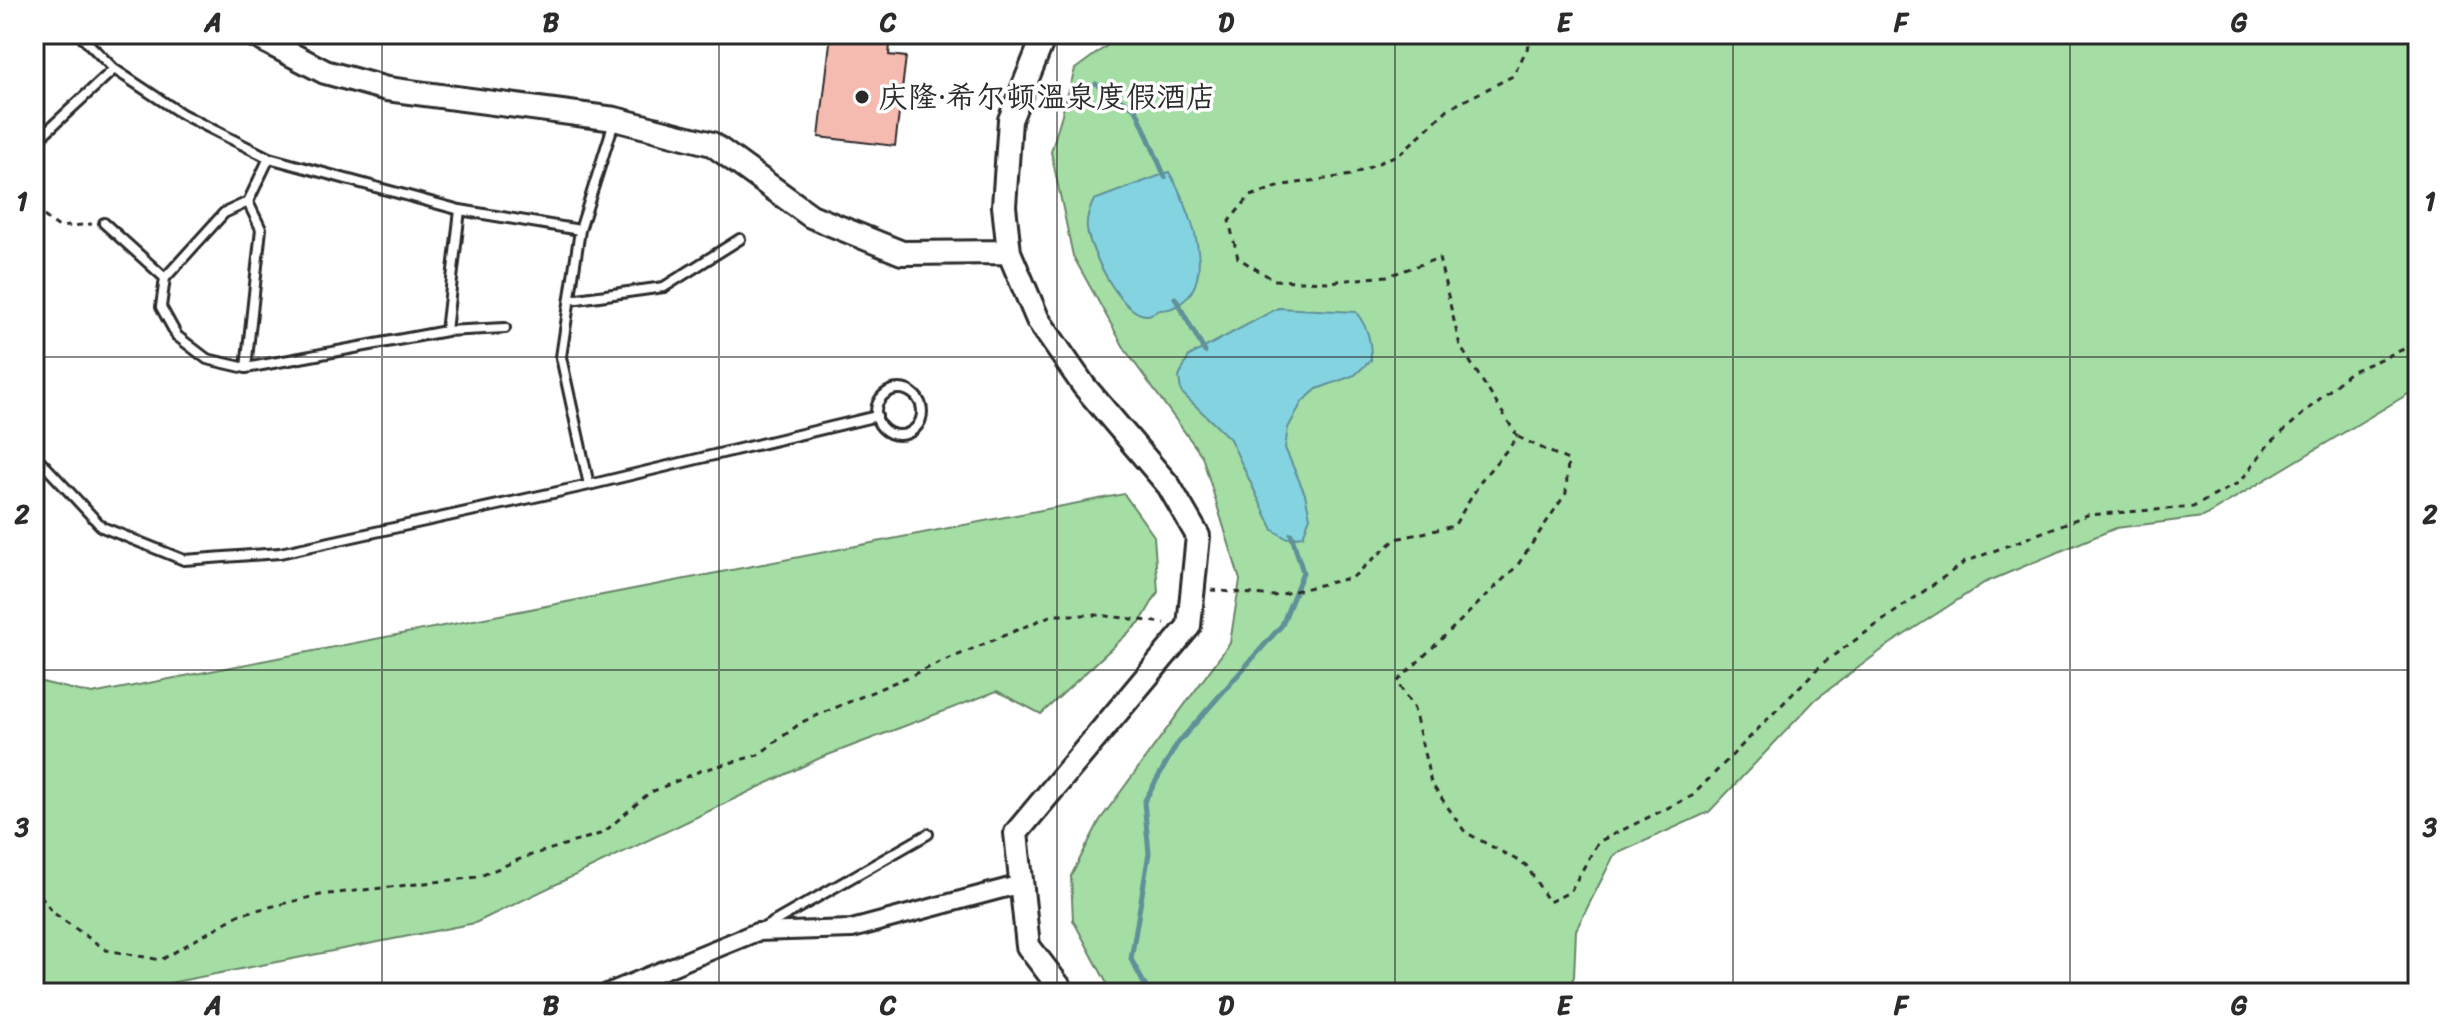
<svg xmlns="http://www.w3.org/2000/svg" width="2452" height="1027" font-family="Sriracha,'LXGW WenKai TC',sans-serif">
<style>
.green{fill:#a4dea4;stroke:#688468;stroke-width:2}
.water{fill:#84d3e1;stroke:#609098;stroke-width:2}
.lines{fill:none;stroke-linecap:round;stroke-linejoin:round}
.stream{stroke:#609098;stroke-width:5}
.building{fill:#f5bab0;stroke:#2b2b2b;stroke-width:2}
.lane-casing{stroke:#2b2b2b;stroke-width:14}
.street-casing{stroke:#2b2b2b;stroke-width:22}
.secondary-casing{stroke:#2b2b2b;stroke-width:28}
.path{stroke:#2b2b2b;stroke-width:3;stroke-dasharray:6 6;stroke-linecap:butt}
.lane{stroke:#fff;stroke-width:8}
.street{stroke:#fff;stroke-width:16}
.secondary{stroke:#fff;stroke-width:22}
.grid{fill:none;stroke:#2b2b2b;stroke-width:2;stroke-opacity:0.55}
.poi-dot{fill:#2b2b2b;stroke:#fff;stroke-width:3}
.labels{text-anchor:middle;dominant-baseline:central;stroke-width:7;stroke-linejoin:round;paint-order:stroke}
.poi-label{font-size:30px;fill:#2b2b2b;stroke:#fff;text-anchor:start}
.neatline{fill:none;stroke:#2b2b2b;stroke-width:3}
.grid-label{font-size:26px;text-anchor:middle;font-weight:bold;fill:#2b2b2b}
</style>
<rect width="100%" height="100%" fill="#fff"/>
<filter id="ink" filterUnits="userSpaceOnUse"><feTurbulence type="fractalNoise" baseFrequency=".0125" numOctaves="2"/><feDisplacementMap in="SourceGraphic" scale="16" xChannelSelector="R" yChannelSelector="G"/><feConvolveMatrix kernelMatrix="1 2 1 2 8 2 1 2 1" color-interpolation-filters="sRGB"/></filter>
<g filter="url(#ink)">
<path class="green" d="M1123,34H2418V388L2203,517L2116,528L1984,583L1890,644L1816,699L1709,812L1614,855L1576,930L1574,977L1564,993H1112L1073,920L1071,876L1100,820L1230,643L1240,580L1202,456L1126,351L1073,256L1051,152L1075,69Z
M1124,494L1154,536L1158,592L1141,621L1041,714L997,691L820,758L475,923L134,990L34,991V671L42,682L92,694Z"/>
<path class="water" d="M1169,172C1189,205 1223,286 1172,308C1171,309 1161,310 1160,310C1156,311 1153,314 1148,315C1122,317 1090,251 1087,229C1086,218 1089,210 1094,200Z
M1278,308L1356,312C1368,328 1371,340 1371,360L1355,375L1317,389L1302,402L1288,428L1285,448L1305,494L1310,517L1303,536L1286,538L1273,530L1230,439L1181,392L1179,377L1189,356Z"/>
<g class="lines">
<path class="stream" d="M1096,84L1136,109L1165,177
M1175,298L1205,352
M1149,993L1131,959L1149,853L1144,802L1177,744L1282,625L1303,572L1291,534"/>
</g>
<path class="building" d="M831,34H891L889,55L906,57L895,146L819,137Z"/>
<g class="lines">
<defs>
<path id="lane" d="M79,34L114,69L182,114L269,158L460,210L580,230
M34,143L114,69
M269,158L248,202L224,213L165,278L161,307L177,336L207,359L246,368L446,331L505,328
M104,223L165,278
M570,300L664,287L740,239
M446,331L460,210
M246,368L261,229L248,202
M876 412a23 23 0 1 1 46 0a23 23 0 1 1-46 0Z
M34,454L102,527L184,560L280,553L589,485L877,416
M589,485L561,357L580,230L615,119
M765,927L928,834"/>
<path id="street" d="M607,993L757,932L852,929L1021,884"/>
<path id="secondary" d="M252,34L325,72L387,89L615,119L712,144L811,216L902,253L1009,252
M1045,34L1010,120L1004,206L1009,252L1038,320L1084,386L1169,486L1198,536L1189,626L1016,833L1028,946L1064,993"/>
</defs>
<use href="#lane" class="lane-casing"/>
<use href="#street" class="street-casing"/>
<use href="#secondary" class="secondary-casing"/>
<path class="path" d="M34,209L59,227L92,224
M1518,437L1568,460L1566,493L1517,566L1397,682L1414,709L1431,783L1465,832L1526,865L1549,902L1570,892L1598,842L1692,796L1823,663L1965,562L2087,515L2193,507L2240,482L2268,445L2350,372L2404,349L2418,336
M1211,590L1274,596L1353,577L1396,539L1454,526L1483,478L1518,437L1460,346L1439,258L1388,276L1328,282L1274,280L1238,258L1229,221L1250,196L1284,185L1352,175L1401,153L1448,109L1513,76L1529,45L1528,34
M34,792V803
M34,885L52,912L106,950L161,960L240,914L320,895L478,877L525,857L603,833L649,793L700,771L758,755L802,722L1052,615H1099L1165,623"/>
<use href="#lane" class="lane"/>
<use href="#street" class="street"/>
<use href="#secondary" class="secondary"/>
</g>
</g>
<path class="grid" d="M382,34V993M719,34V993M1057,34V993M1395,34V993M1733,34V993M2070,34V993M34,357H2418M34,670H2418"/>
<circle class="poi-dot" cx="862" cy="97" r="8"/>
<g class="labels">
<g class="poi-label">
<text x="878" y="97">庆隆·希尔顿温泉度假酒店</text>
</g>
</g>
<rect width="2452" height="1027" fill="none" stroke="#fff" stroke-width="88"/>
<rect x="44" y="44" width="2364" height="939" class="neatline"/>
<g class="grid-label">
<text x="213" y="31">A</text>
<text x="551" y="31">B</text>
<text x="888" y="31">C</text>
<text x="1226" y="31">D</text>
<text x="1564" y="31">E</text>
<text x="1901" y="31">F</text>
<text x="2239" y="31">G</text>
<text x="22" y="210">1</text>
<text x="2430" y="210">1</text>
<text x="22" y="523">2</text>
<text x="2430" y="523">2</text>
<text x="22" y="836">3</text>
<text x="2430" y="836">3</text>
<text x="213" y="1014">A</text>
<text x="551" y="1014">B</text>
<text x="888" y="1014">C</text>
<text x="1226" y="1014">D</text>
<text x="1564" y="1014">E</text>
<text x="1901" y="1014">F</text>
<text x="2239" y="1014">G</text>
</g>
</svg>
